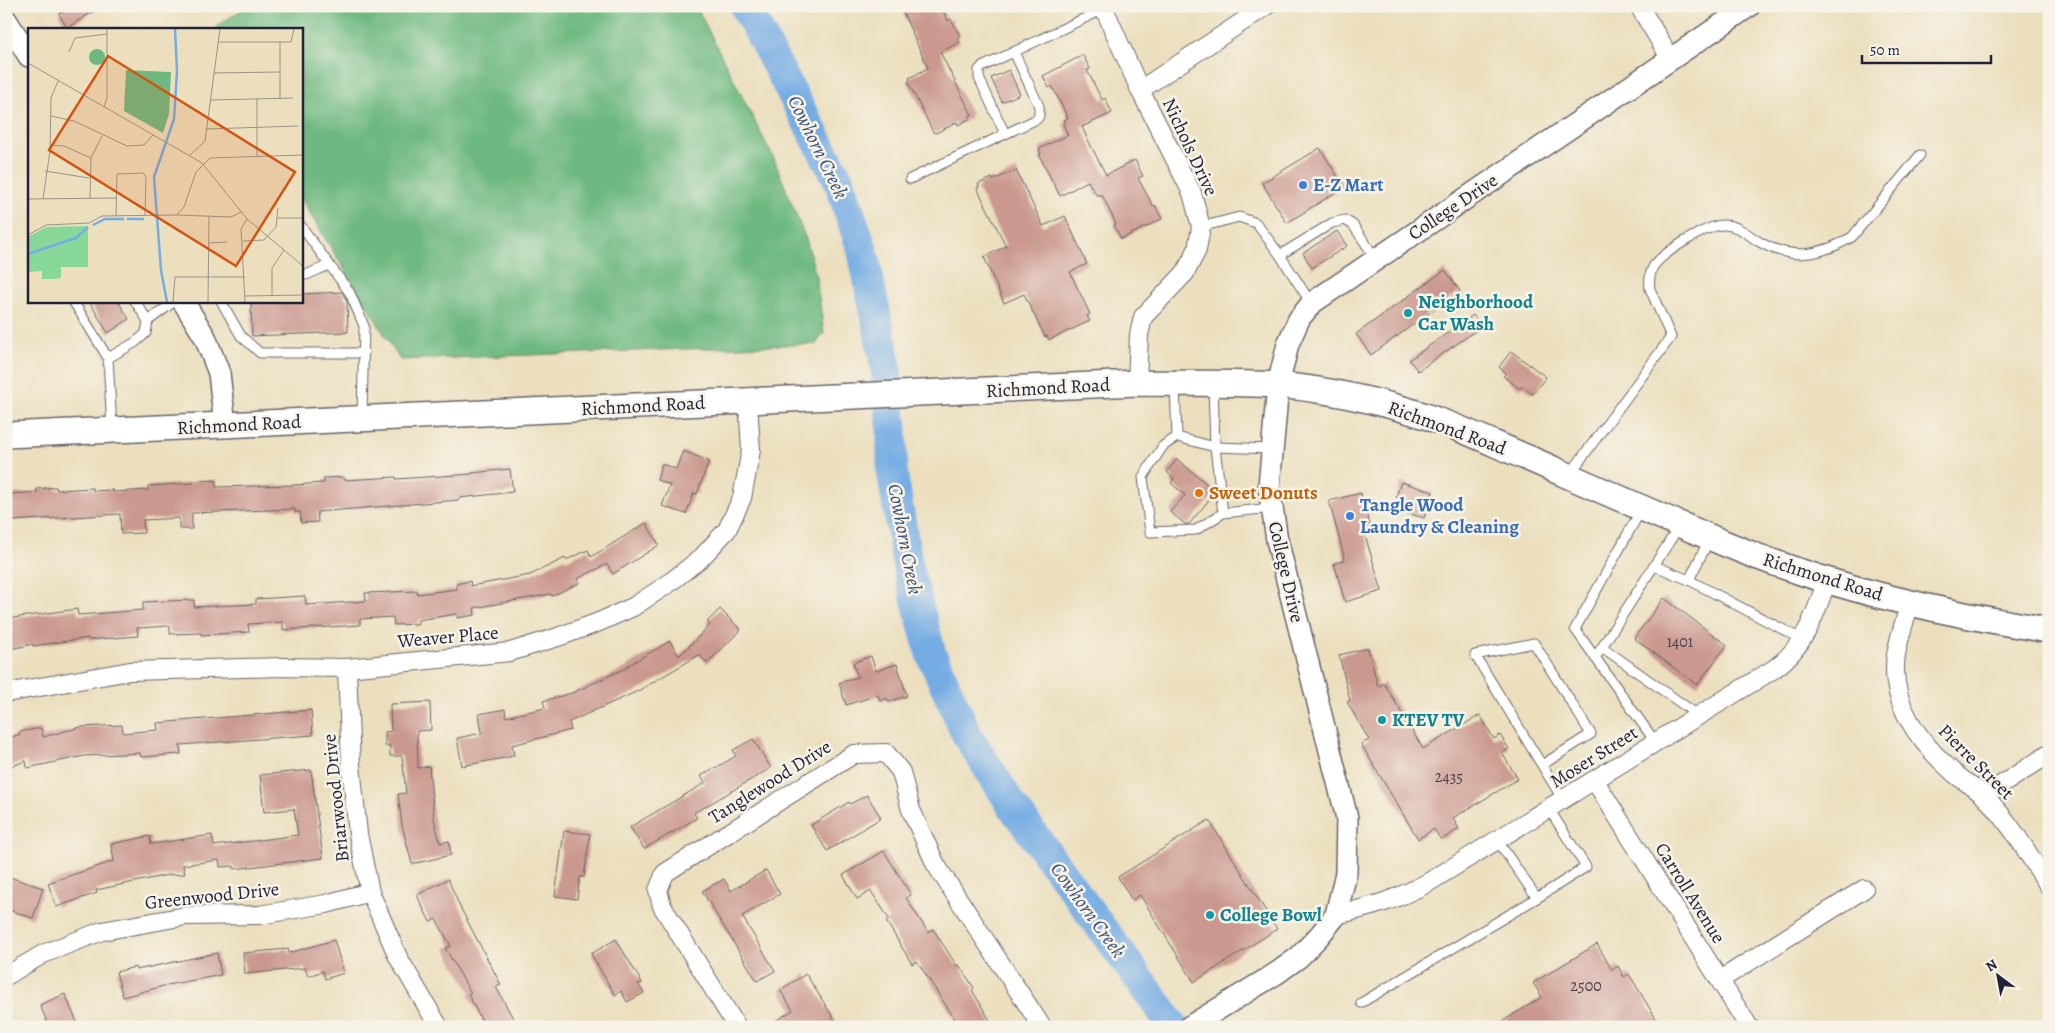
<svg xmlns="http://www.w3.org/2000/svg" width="2055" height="1033" font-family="Alegreya,serif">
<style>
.forest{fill:#6eb981;stroke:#486e5e}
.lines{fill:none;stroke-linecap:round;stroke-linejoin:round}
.river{stroke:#74ace4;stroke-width:31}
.building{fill:#ca988e}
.service-casing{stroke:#686469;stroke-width:11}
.minor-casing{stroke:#686469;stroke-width:20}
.tertiary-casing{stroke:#686469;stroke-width:24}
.secondary-casing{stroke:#686469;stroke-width:28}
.service{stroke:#fff;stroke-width:9}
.minor{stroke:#fff;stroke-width:18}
.tertiary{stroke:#fff;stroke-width:21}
.secondary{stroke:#fff;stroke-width:25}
.shop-dot{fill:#3f7fe0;stroke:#f7f3e8;stroke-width:2}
.culture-dot{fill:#0f9aa8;stroke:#f7f3e8;stroke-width:2}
.food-dot{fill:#e8710a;stroke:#f7f3e8;stroke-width:2}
.labels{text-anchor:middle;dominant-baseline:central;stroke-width:5;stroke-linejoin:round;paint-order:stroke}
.number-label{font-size:16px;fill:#4c4050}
.street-label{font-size:19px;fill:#22223b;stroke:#f7f3e8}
.shop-label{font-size:19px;font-weight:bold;fill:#366cbe;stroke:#f7f3e8;text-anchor:start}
.culture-label{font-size:19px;font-weight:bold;fill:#0d838f;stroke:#f7f3e8;text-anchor:start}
.food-label{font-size:19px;font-weight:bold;fill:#c56008;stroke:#f7f3e8;text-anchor:start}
.water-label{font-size:20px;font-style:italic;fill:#3f5276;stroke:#f7f3e8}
.inset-river{fill:none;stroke:#74ace4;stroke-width:2.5}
.inset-road{fill:none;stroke:#9b938a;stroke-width:1}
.view{fill:#d45411;fill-opacity:0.15;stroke:#d45411;stroke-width:2.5}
.inset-edge{fill:none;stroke:#22223b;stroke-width:2.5}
</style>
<rect width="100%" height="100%" fill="#f7f3e8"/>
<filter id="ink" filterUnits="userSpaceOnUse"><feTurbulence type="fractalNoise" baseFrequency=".02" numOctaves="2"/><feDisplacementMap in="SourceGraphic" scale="10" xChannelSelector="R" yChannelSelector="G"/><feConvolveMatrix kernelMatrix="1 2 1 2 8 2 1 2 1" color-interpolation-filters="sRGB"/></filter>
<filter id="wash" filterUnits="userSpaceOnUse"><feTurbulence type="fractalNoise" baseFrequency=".0096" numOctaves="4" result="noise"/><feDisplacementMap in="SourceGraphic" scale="20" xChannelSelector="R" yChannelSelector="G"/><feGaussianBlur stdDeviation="1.12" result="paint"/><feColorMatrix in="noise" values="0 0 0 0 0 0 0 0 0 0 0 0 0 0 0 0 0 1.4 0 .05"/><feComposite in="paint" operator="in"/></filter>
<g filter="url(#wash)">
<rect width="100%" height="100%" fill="#ebdfbe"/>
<path class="forest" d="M248,6H696L774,159L807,242L816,276L824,333L816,344L400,360L301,199V29H217L218,25Z"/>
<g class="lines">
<path class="river" d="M745,6L838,179L863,252L885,361L892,428V471L908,568L931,654L967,735L1013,807L1174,1027"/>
</g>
<g id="blocks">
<path class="building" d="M59,6H102L67,28L59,14L63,12Z
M900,6H941L948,21L951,19L960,36L957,38L960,42L940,52L972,115L969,116L971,118L958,125L957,122L936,133L933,132L908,82L910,80L909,78L928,68Z
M1083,55L1090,69L1087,70L1102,100L1105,98L1112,113L1082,127L1088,140L1106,175L1135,160L1143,176L1138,178L1153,206L1155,205L1162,219L1121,239L1114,225L1116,224L1102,195H1096L1088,181L1060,196L1039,155L1041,154L1039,149L1068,135L1063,124L1066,122L1064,120L1068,118L1052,86L1049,88L1043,76Z
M1009,70L1020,94L1002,102L991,78Z
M1320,148L1344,187L1287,223L1262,183Z
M1016,170L1043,226L1065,216L1087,264L1070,272L1090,314L1087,316L1090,321L1049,340L1047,336L1045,337L1024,294L1004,303L984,257L1006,246L977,188L979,187L978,184L992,178L993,180Z
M1337,231L1347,246L1312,268L1303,253Z
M1445,270L1460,291L1371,355L1356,334Z
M342,292L347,301L348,332L252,336L251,301H301V294Z
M89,301H118L129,319L108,333Z
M1473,315L1482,326L1418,371L1409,360Z
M1511,351L1546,377L1533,394L1522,386L1520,389L1503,376L1506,373L1499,367Z
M683,451L709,461L697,494L694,493L686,514L662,506L670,485L657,480L662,464L676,469Z
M1177,459L1214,490V494L1189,524H1185L1170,512L1185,495L1171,483L1174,479L1167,472Z
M510,469L513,492L459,498V500L317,512L318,522L301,523L300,512H295V509L192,513V529H179V518L143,520L144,533L121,534L120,514L12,521L10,494L37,492V489L56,487L57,490L93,488V491L113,490V492L148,490V486L193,483V481L216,480V487L294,485L324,483V478L344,477V480L396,477V479L472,474V473Z
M1401,482L1433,492L1424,518L1400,511L1404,500L1396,497Z
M1361,493L1371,530L1364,532L1382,591L1345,602L1334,563L1345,560L1329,501Z
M646,523L659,545L613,574L607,564L577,579L579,583L552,596L551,594L474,608L475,615L457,618V614L418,620V624L394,625L393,617L360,619V625L283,630V622L248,624L249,632L201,635V633L170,634V626L137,628L138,636L89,640L88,638L33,646V644L6,650V619L77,609L78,615L143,610V602L194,600V607L256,604V599L305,596L306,605L366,601L365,593L417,591V594L457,589L456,584L470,581L471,586L530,575L565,558L566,560L588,550L591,557Z
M1664,598L1727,645L1697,685L1634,638Z
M720,609L741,630L707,663L699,655L638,691L569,722L571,730L512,745L514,756L462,766L457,738L482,733L479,714L505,709L506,717L545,708L543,701L572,693L628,667L627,666L670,641L679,656L710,625L707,622Z
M1368,648L1378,687L1384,683L1423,749L1480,715L1494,739L1500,735L1509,749L1502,753L1518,779L1453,818L1459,829L1441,840L1434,829L1418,839L1361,744L1369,740L1347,702L1350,701L1339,655Z
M871,656L876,671L897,664L907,696L888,702L887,698L880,701L878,695L846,705L839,683L858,677L853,663Z
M430,702L431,730L417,731L418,768L429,766L434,819L440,843L449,841L451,855L412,864L402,825L398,794L406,793L402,756H390V746H385V732L391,731L390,704Z
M311,710L313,735L180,745L181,754L141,757L140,753L84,756L27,768L26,761L6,768V739L20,734L19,732L41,728L43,737L81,727L122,725L123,733L158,730L157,723Z
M753,739L771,768L694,813L697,818L644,849L630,827L705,783L701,776L736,756L733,750Z
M311,770L323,858L234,869V866L220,867L219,860L183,865L185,874L168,875L96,890L97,893L56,907L48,883L114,861L111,844L150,836L151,844L212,835L214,846L298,835L294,809L264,812L260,775Z
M867,795L881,818L827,851L811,825L849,802L850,804Z
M1209,820L1277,929L1194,982L1140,895L1132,900L1118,877Z
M564,831L590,834L584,877H580L577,899L555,896Z
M884,851L911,895L906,898L928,932L933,929L957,966L959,965L974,988L972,990L994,1027H960L917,961L912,964L886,921L889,919L871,891L857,899L843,875Z
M766,870L780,894L742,916L775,971L757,981L702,891L724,879L731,891Z
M6,876L43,888L33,918L6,909Z
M448,879L460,907L501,985L496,987L514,1020L501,1027H485L468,994L471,993L445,948L451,946L436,919L430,922L417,895Z
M616,939L642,983L638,984L644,993L627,1002L621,991L615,995L591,954Z
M334,940L344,973L325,979L323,971L308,976L305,968L245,974L243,953L288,949L289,953Z
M1597,944L1612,970L1618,966L1624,977L1629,974L1661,1027H1493L1542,997L1533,983Z
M217,953L221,975L167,985L123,997L116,972L135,967L136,970Z
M806,974L839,1027H766L793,1010L780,990Z
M65,994L79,1027H49L40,1005Z"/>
</g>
</g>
<g filter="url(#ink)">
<use href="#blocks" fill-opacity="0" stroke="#686469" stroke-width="1"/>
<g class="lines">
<defs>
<path id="service" d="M1005,134L979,78V70L982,67L1104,9
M910,179L1037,119L1039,116V106L1014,52
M301,226L350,293L364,326L362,417
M1201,227L1239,217L1256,223L1280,255L1311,303
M1280,255L1332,223L1345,220L1353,225L1376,259
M301,275H306L329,265
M73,301L108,358L112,428
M221,301L241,336L260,353H364
M148,321L175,301
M108,358L136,342L146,333L148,321L135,301
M1175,385L1177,437
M1213,385L1215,447L1272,449
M1570,474L1671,337L1650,289C1649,281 1649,275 1653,267C1661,254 1708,224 1724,225C1737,225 1747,234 1758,241C1791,261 1820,256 1852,237L1920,155
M1641,510L1575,629L1656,743
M1223,513L1215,447L1177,437L1163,446L1143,477L1150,532L1196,530L1223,513L1272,508
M1709,540L1689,580L1803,640
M1655,566L1689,580
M1602,647L1699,716
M1595,658L1680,525
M1542,765L1591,734L1534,643L1475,655L1563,800
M1497,840L1537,898L1586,867L1549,809
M1361,1003L1537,898"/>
<path id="minor" d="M1103,6L1140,90L1192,193L1201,227L1197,250L1185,273L1143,317L1139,335L1137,383
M1639,6L1671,59
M1140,90L1266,6
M1910,603C1905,620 1899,637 1896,655C1889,703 1919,742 1954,773C1963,781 1975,787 1984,796C2010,821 2029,856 2049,886
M347,668L351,765L358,834L370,892L398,957L439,1027
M6,693L130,671L282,667L347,668L510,652L558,637L599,622L633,607L668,584L701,558L727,530L742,498L751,450L748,401
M1595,781L1749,1027
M1984,796L2049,754
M1336,915C1372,907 1396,900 1429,882L1774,669C1805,647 1815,615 1827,580
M6,976L43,954L102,931L186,916L259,915L326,904L370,892
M1720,980L1864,889
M737,1027L662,906L658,890L665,873L854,754L886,753L901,772L911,810L936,865L1042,1027"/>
<path id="tertiary" d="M6,20L29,56
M183,301L205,337L219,373L225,425
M1189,1027L1277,973L1299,957L1319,936L1336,915L1346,873L1347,818L1277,540L1269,487L1278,385L1288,344L1299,319L1312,303L1749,6"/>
<path id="secondary" d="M6,435L1137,383C1183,384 1230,382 1276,385C1318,388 1363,398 1403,409C1446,421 1487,441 1528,458C1594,487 1659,516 1726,544C1828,587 1939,613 2049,630"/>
</defs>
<use href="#service" class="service-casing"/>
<use href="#minor" class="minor-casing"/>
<use href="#tertiary" class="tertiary-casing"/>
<use href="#secondary" class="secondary-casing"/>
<use href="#service" class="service"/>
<use href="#minor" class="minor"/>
<use href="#tertiary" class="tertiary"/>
<use href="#secondary" class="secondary"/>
</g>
</g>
<g class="shop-dot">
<circle cx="1303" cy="185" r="5"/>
<circle cx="1350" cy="516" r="5"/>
</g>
<g class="culture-dot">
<circle cx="1408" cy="313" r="5"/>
<circle cx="1382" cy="720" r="5"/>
<circle cx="1210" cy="915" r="5"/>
</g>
<circle class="food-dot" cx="1199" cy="493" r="5"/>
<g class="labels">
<g class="number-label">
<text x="1680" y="642">1401</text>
<text x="1449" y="777">2435</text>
<text x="1586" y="986">2500</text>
</g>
<g class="street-label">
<text transform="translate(1190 147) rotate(65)">Nichols Drive</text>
<text transform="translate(1453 207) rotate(-34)">College Drive</text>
<text transform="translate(1048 388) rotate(-3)">Richmond Road</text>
<text transform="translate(643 406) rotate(-3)">Richmond Road</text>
<text transform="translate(239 425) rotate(-3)">Richmond Road</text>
<text transform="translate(1447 428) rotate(20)">Richmond Road</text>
<text transform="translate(1286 572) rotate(77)">College Drive</text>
<text transform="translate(1823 577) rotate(17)">Richmond Road</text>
<text transform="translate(448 637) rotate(-5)">Weaver Place</text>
<text transform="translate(1594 757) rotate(-32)">Moser Street</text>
<text transform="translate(1976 762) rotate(45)">Pierre Street</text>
<text transform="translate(770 782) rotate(-32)">Tanglewood Drive</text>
<text transform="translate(336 798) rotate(-96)">Briarwood Drive</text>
<text transform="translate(1690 893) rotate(58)">Carroll Avenue</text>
<text transform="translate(212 896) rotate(-6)">Greenwood Drive</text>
</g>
<g class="shop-label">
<text x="1313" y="185">E-Z Mart</text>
<text x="1360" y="505">Tangle Wood<tspan x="1360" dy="22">Laundry &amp; Cleaning</tspan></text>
</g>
<g class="culture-label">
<text x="1418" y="302">Neighborhood<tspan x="1418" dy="22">Car Wash</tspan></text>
<text x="1392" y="720">KTEV TV</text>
<text x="1220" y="915">College Bowl</text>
</g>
<g class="food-label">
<text x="1209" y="493">Sweet Donuts</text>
</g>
<g class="water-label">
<text transform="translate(818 147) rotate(64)">Cowhorn Creek</text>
<text transform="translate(905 539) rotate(79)">Cowhorn Creek</text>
<text transform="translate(1088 910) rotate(54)">Cowhorn Creek</text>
</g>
</g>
<g transform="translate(28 28)">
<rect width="275" height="275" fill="#ebdfbe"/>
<path d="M60,198V239H33V250L26,251H14V243L0,244V209L18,199Z" fill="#88d999"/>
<path d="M61 29a8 8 0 1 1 16 0a8 8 0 1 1-16 0ZM98,42L143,44L141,86L135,105L96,83Z" fill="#6eb981"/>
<path class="inset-river" d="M99,191H116M65,197L77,191H96M0,226L48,210L60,199M139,274L133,242L126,149L146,91L149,43L147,1"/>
<path class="inset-road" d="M191,14H263L266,1M41,24L47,10L79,6M0,35L174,135L219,191L275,238M186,45L253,44M252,71V13M183,72L265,70M76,79L79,70V1M23,88L46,93L99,118L116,117L125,107M179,101L270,98M22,117L36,118L63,130M162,127L177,113L192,1M229,128V71M17,143L61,150M0,171L89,170M15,171L22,123L23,70L30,53M62,171L63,130L74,108M149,187L203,189L213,184M88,188L89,146L115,145L118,149L117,188M250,190H275M0,207L18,197L61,195L74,188L149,187L156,179L168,144L182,130L275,127M215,213L236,212L248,199L250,180M181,215L199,214M244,267V240L256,222M217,268L275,267M145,274L147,249H217M180,274L181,189M217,274L213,201L219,191"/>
<path class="view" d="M80,28L267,144L208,238L21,122Z"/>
<rect width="275" height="275" class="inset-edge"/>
</g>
<rect width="2055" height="1033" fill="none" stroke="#f7f3e8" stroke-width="25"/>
<g transform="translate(1998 976) rotate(328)" stroke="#f7f3e8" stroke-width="4" paint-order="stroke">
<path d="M0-4L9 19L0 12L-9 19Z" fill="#22223b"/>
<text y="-8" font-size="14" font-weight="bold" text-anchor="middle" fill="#22223b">N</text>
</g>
<path d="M1862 55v8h129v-8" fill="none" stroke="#22223b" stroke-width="2.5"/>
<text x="1870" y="55" font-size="15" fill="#22223b" stroke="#f7f3e8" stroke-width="4" paint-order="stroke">50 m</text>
</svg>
